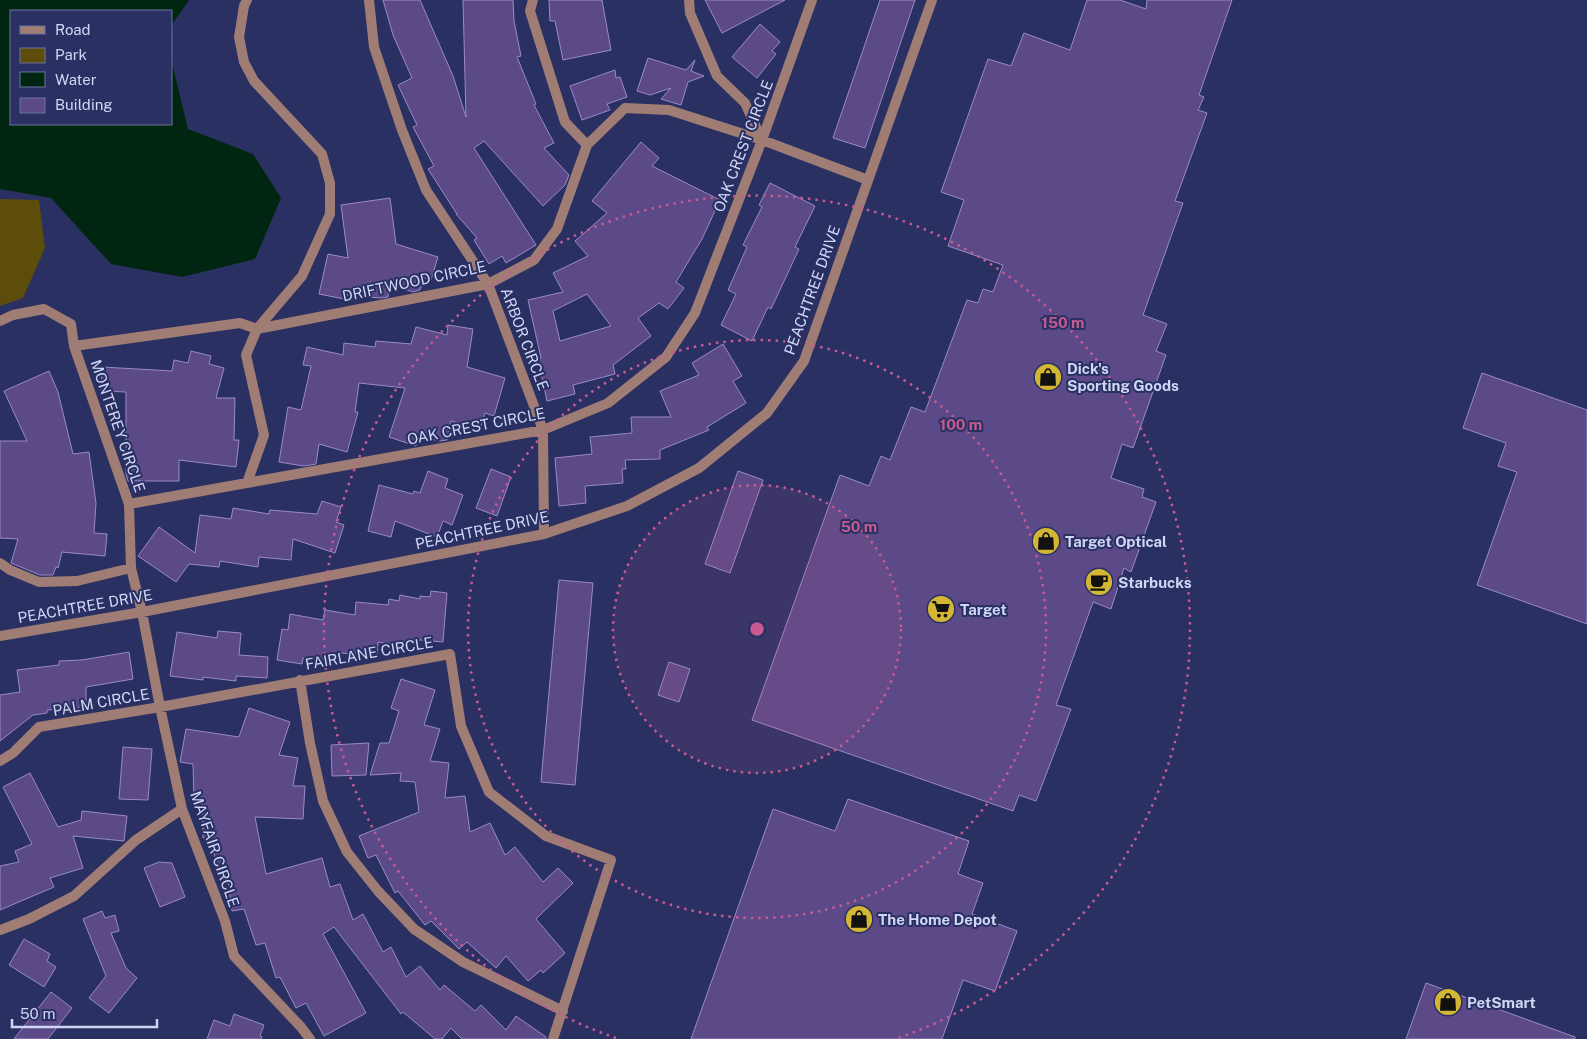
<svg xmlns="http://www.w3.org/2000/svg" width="1587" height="1039" font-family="'Public Sans',sans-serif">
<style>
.green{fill:#5c4d0b}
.water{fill:#002611}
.building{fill:#5b4988;stroke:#9a8bc6;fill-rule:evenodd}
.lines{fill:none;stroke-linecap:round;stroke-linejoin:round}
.street{stroke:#a07d74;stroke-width:10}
.ring{fill:none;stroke:#c75b91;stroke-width:2.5;stroke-dasharray:2.5 5}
.labels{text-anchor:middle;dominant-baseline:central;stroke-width:4;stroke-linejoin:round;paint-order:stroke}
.street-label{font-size:15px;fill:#d0d7f6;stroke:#2a3062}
.poi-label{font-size:15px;font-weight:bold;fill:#d0d7f6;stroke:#2a3062;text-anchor:start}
.centre{fill:#c75b91;stroke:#2a3062;stroke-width:2.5}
.ring-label{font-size:15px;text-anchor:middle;font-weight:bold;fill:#c75b91;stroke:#2a3062;stroke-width:4;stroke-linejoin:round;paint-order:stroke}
</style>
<rect width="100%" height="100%" fill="#2a3062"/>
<path class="green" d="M0,199L39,200L45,248L23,298L0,306Z"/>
<path class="water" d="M0,0H189L171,26V11H11V124H171V59L188,129L253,154L281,198L255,259L182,277L111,264L51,198L0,189Z"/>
<path class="building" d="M383,0H420L453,76L466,117L463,0H513L514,21L521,56L517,57L536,104L534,105L554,143L544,148L569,175L565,185L543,206L484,141L474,148L536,245L506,263L502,256L489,264L474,240L477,238L456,214H457L428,169L434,166L413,127L417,125L398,85L412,78L393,35Z
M549,0H602L611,50L563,60L555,21H550Z
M705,0H785L722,33Z
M880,0H915L865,148L833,138Z
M1087,0H1120L1146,9L1147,0H1232L1199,95L1204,97L1198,110L1207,113L1175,201L1183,203L1143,315L1167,324L1156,351L1166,355L1133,448L1122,444L1111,478L1144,489L1142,497L1156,502L1131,572L1124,568L1111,609L1093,602L1056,705L1071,709L1036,801L1019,795L1013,811L752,720L840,475L869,486L881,456L890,460L911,407L925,412L967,300L978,303L983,289L993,292L1003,265L948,246L964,200L941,192L988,59L1011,66L1024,33L1070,50Z
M760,24L780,42L772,51L776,54L757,78L732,57Z
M648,58L686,70L695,60L691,71L704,76L688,82L681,105L661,99L671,88L650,95L637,91Z
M615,70L616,78L620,77L627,97L607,104L610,110L582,120L570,86Z
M641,142L659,158L652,166L720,200L702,239L676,282L684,288L668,309L659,303L638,318L651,336L613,365L615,374L573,385L575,394L547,401L538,359L541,358L528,300L563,292L553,273L588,256L575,241L607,213L592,201ZM587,294L611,326L560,341L553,311Z
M770,183L815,206L795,247L799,249L771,309L768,307L752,341L721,325L736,294L728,290L747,247L743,245L762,207L759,205Z
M390,198L396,244L438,257L431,280L424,278L420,290L413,292L389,284L388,297L380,298L345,295L344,299L319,294L328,254L348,258L341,205Z
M448,325L473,329L467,367L505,378L494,416L485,413L480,430L451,421L447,440L440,441L419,437L416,446L389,437L405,388L359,383L355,412H358L347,452L319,444L316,464L304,466L279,462L288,407L301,410L311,366L303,365L307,347L343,355L344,343L375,347L376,341L411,344L416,327L447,335Z
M723,344L742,376L733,381L746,403L707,427L709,430L660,450V459L625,460L626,469H622L623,483L585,486L586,503L559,506L555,458L592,454L590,437L632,433L631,417H671L660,391L699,375L692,363Z
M191,351L211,356L209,364L224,368L216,398H235L234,440H239L236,467L179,460V481H128L126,474V392L101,391L102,367L172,371L174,360L188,363Z
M49,371L58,392L73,454L89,452L96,503L94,533L107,534L105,556L62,552L58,568L56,567L53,575H40L11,563L18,539L0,538V441H27L4,391Z
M1482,373L1587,410V624L1477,585L1517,472L1498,466L1506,443L1463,428Z
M491,469L511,477L497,516L476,508Z
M428,471L448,479L445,488L463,495L452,525L443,521L437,537L395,521L391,537L368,531L379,485L413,494L414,491L420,493Z
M738,471L763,480L730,573L705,564Z
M322,501L341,507L336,522L344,525L335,553L293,539L291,560L259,557L258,567L220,561L219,567L189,564L176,582L138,556L159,527L195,553L200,515L231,519L233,508L269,514L270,510L317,514Z
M559,580L593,583L575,785L541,782Z
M431,591L447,593L443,642L408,639L406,647L378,642L377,656L341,653L340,664L303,658L302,664L277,660L282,629L288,630L290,614L323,620L325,610L355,615L356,602L388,605L389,599L399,601L400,595L420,599V596L430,597Z
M218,631L241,633L239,655L268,657L267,678L236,676V681L203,677V680L170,676L177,632L217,638Z
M129,652L133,679L86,687V708L47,710V713L33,715L0,741V695L20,692L17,670L59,665V661L82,660Z
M669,662L690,669L679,702L658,695Z
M401,679L435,690L424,725L440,729L430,761L449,763L445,798L465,796L470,832L490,823L505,855L515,847L543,882L558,868L573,883L536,919L565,953L543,973L541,970L528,981L506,956L496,968L467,942L459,949L431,921L425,925L398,891L395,893L376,855L368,858L359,836L419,812L415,782L400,781L401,773L370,775L380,743H389L399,711L391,708Z
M249,708L290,722L279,755L298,758L293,786H305L303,819L255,817L266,874L322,858L330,887L340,884L353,920L363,914L383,952L391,947L406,977L420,966L440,990L444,985L475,1011L481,1005L506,1030L516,1016L546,1037V1039H462L451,1028L442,1039H435L403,1012L401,1014L334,927L323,934L366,1013L324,1036L306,1003L296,1008L280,977L276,978L265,943L256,945L244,909L232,911L227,874L218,876L211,837L203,838L202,800H194L193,764L180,762L186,729L239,737Z
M369,743L366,775L332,776L331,745Z
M123,747L152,749L148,800L119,799Z
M30,773L58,827L81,820L82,811L127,816L124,841L73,836L83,868L50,878L54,887L0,910V866L19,862L15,851L32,844L3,787Z
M848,799L969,841L958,874L983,883L972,914L1017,931L995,991L963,980L942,1039H691L773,809L835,831Z
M159,862L172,863L185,897L160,907L144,868Z
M102,911L105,918L115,915L119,931L111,933L126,968L137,978L109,1013L89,998L106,976L83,919Z
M24,939L50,954L47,961L56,967L44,987L9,965Z
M1426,983L1575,1037V1039H1406Z
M51,992L72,1008L48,1039H14Z
M234,1014L264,1025L260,1036L262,1037L261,1039H207L214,1020L230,1026Z"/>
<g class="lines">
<path class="street" d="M247,0L244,6L239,37L244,62L254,81L322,154L330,183V214L302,276L257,329L246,355L264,435L247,483
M369,0L374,47L402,130L426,190L488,284L543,430L544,534
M533,0L530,11L565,122L587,145
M689,0L690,13L717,76L745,103L762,140
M0,321L13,315L44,309L71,324L74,346L129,504L131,568L77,581L39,582L10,570L0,563
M74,346L240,323L257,329L488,284L534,260L557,229L587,145L625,108L669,110L762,140L868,180
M129,504L543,430L608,403L666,357L695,313L762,140L812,0
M131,568L142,612L160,707L182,809L225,921L234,956L301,1027L310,1039
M0,636L142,612L544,534L627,506L699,468L767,413L804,361L932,0
M300,680L310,743L323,801L347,852L378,891L414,929L463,962L563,1011
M0,761L13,753L39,727L160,707L450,654L461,726L489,792L546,836L611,860L553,1039
M0,930L29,919L74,896L136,840L182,809"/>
</g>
<circle cx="757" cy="629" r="144" fill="#c75b91" fill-opacity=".12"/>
<g class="ring">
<circle cx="757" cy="629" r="144"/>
<circle cx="757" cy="629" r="289"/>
<path d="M616 1038A433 433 0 1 1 898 1038"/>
</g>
<defs>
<symbol id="shop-disc" viewBox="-11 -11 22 22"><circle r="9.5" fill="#d4b635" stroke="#2a3062"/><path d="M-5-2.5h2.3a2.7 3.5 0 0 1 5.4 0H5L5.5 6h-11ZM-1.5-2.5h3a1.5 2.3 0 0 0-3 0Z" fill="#111"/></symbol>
<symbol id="cafe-disc" viewBox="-11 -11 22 22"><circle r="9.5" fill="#d4b635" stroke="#2a3062"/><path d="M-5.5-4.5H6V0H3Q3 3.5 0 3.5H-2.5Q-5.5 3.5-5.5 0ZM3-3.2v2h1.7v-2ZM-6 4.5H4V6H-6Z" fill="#111"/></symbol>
<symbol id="supermarket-disc" viewBox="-11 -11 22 22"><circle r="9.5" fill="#d4b635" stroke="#2a3062"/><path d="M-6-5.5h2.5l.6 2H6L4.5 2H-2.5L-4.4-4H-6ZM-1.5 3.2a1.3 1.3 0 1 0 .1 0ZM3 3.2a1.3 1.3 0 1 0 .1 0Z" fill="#111"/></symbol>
</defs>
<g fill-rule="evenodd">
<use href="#shop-disc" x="1032" y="361" width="32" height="32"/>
<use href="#shop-disc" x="1030" y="525" width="32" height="32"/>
<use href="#cafe-disc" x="1083" y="566" width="32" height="32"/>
<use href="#supermarket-disc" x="925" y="593" width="32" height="32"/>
<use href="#shop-disc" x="843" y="903" width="32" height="32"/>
<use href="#shop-disc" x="1432" y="986" width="32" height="32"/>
</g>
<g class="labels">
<g class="street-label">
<text transform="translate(743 146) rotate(-69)">OAK CREST CIRCLE</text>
<text transform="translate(414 281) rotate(-12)">DRIFTWOOD CIRCLE</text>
<text transform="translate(812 290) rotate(-70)">PEACHTREE DRIVE</text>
<text transform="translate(525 339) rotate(69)">ARBOR CIRCLE</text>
<text transform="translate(118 426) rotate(71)">MONTEREY CIRCLE</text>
<text transform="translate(476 426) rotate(-11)">OAK CREST CIRCLE</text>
<text transform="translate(482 530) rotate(-12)">PEACHTREE DRIVE</text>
<text transform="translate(85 606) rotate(-10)">PEACHTREE DRIVE</text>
<text transform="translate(369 653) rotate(-10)">FAIRLANE CIRCLE</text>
<text transform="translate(101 702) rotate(-10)">PALM CIRCLE</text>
<text transform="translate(215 849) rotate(71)">MAYFAIR CIRCLE</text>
</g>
<g class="poi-label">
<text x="1067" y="368">Dick's<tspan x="1067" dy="17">Sporting Goods</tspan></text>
<text x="1065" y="541">Target Optical</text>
<text x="1118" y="582">Starbucks</text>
<text x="960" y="609">Target</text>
<text x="878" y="919">The Home Depot</text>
<text x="1467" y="1002">PetSmart</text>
</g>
</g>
<circle cx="757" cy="629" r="8" class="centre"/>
<g class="ring-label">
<text x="1063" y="328">150 m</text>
<text x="961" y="430">100 m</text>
<text x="859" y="532">50 m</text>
</g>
<rect x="10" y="10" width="162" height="115" fill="#2a3062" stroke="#6c739d"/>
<rect x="20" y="26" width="25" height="8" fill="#a07d74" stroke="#6c739d"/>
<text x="55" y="35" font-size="15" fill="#d0d7f6">Road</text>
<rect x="20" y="48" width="25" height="15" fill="#5c4d0b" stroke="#6c739d"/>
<text x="55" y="60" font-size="15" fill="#d0d7f6">Park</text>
<rect x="20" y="72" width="25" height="15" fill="#002611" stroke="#6c739d"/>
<text x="55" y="85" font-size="15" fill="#d0d7f6">Water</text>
<rect x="20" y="98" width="25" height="15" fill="#5b4988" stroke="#6c739d"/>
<text x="55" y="110" font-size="15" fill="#d0d7f6">Building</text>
<path d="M12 1019v8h145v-8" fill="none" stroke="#d0d7f6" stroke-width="2.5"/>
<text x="20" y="1019" font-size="15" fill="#d0d7f6" stroke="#2a3062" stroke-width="4" paint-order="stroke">50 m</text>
</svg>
